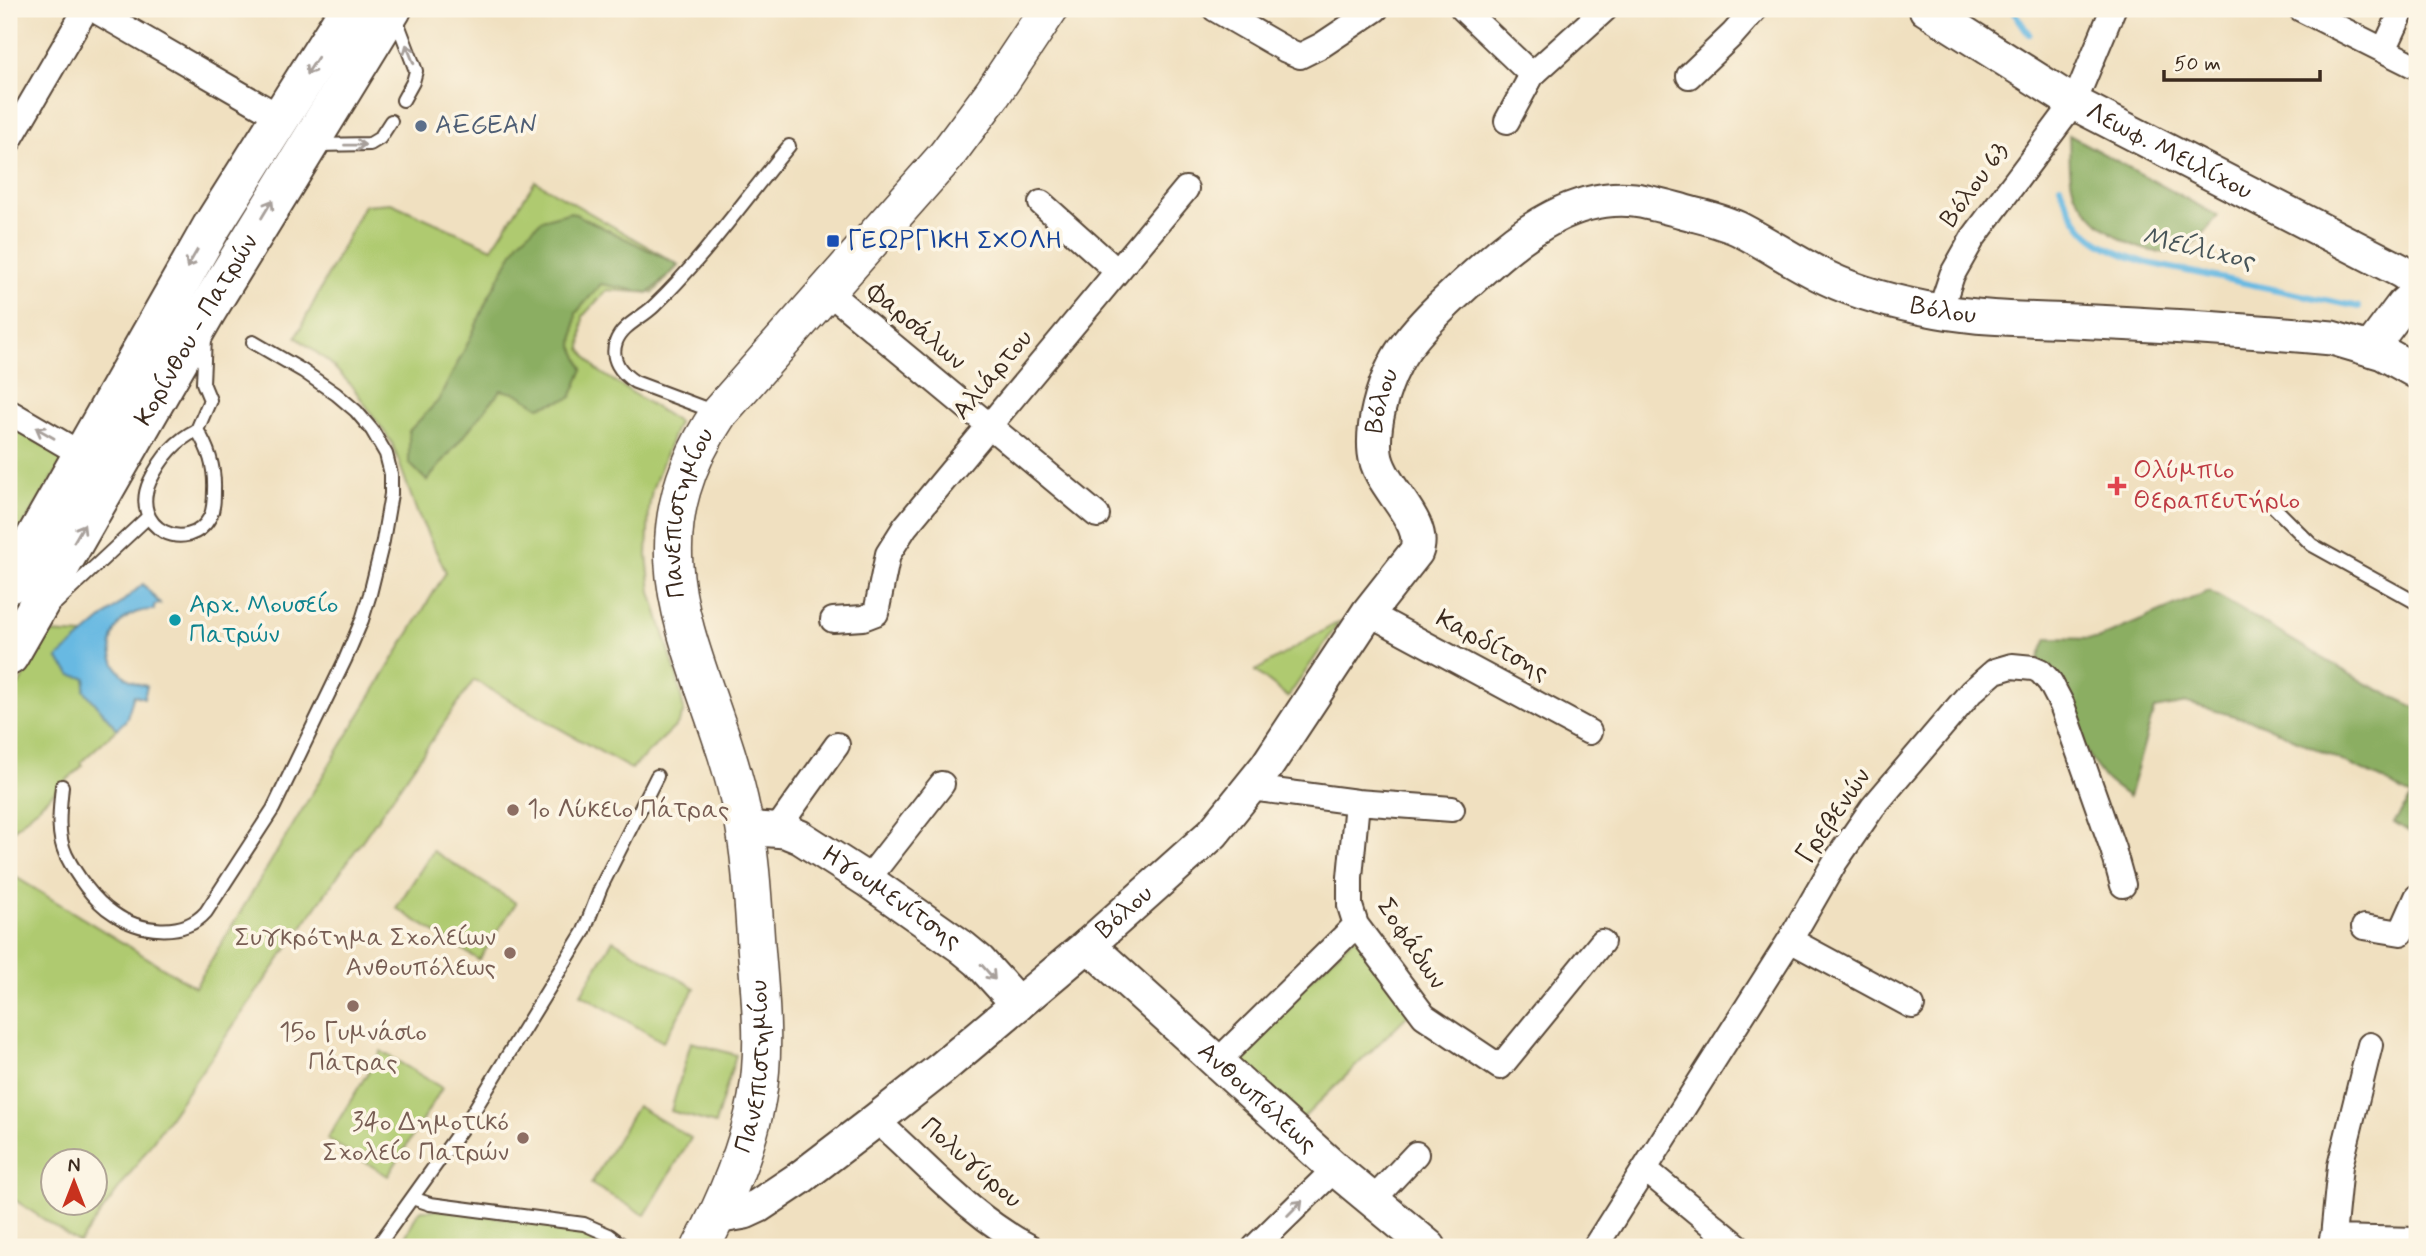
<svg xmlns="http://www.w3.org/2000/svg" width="2426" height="1256" font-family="Mynerve,sans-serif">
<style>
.green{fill:#afca70;stroke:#757a47;stroke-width:2;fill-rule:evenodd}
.forest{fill:#8bae62;stroke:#636c40;stroke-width:2}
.water{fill:#67b9e2;stroke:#517280;stroke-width:2}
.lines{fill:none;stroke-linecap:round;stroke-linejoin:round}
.stream{stroke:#67b9e2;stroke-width:6}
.lane-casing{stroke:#564536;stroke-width:16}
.street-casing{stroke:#564536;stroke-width:28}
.secondary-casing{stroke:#564536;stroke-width:37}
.primary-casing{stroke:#564536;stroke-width:40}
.highway-casing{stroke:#564536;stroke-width:42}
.lane{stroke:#fff;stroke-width:12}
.street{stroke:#fff;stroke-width:24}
.secondary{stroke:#fff;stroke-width:33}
.primary{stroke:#fff;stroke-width:37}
.highway{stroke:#fff;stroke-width:38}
.oneway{stroke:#a79f9a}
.service-dot{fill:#5c6f8a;stroke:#fcf5e5;stroke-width:2.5}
.transit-dot{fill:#1a4fb4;stroke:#fcf5e5;stroke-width:2.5}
.health-dot{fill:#e0444e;stroke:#fcf5e5;stroke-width:2.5}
.culture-dot{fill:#0f9aa8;stroke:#fcf5e5;stroke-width:2.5}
.education-dot{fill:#8d6e63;stroke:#fcf5e5;stroke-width:2.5}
.labels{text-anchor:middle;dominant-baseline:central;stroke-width:7;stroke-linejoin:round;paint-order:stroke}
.service-label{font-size:26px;fill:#4e5e75;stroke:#fcf5e5;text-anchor:start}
.street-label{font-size:26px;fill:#3b2a1e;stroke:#fcf5e5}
.transit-label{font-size:26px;fill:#164399;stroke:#fcf5e5;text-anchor:start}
.health-label{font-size:26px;fill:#be3a42;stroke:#fcf5e5;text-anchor:start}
.culture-label{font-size:26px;fill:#0d838f;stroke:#fcf5e5;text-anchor:start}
.education-label{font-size:26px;fill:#785e54;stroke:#fcf5e5;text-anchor:end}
.water-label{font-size:28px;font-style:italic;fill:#485559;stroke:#fcf5e5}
</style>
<rect width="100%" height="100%" fill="#fcf5e5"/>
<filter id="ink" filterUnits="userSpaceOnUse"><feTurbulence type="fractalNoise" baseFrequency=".0143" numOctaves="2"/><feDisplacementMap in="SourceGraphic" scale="14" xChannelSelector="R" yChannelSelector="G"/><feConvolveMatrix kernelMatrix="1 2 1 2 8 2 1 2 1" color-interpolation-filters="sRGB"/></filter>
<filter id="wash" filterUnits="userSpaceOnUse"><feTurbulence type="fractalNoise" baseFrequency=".00686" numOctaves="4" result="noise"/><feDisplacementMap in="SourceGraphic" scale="28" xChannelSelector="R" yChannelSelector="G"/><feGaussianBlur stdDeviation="1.57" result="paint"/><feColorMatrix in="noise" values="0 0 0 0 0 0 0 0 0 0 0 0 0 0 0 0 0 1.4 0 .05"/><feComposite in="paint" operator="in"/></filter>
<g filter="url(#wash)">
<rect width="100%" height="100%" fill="#f0e0c0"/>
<path class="green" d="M535,181L679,265L653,293L607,290L583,316L581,349L597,370L678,422L652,490L649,508L647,555L651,592L677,676L684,711L678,724L631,769L474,680L132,1171L79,1243L9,1196V873L195,987L446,572L417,512L392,443L352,386L329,362L296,337L364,205L391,203L492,248ZM52,1162H94V1204H52Z
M9,426L65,458L9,549Z
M1340,621L1288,697L1255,671Z
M49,633L85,635L58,658L86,678L84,690L117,729L81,762L83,765L9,834V702Z
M433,851L516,903L479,960L396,908Z
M1355,936L1413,1010L1301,1120L1232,1056Z
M613,940L695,988L663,1042L581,994Z
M691,1042L736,1055L715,1124L671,1111Z
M381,1051L442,1088L388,1176L327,1139Z
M637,1106L691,1138L645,1215L591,1184Z
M422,1210H448L578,1229L593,1235L613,1247H400L417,1214Z"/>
<path class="forest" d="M2069,135L2218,216C2210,225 2199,243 2188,247C2151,264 2107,236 2085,207C2082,203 2077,199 2075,194C2068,176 2070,154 2069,135Z
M571,212L679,265L649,293L601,284L576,313L573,346L583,369L571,398L539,407L518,394L501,390L427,481L409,463V431L438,401L470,339L487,300L519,241L542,220Z
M2209,591L2367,684L2417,708V837L2394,822L2412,797L2383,780L2260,723L2187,703L2154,709L2129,797L2106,780L2091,760L2039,658L2047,638L2097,639Z"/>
<path class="water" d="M143,584L160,604L154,605V610C102,608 95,677 147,686L144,698L134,695L126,720L117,729L84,690L86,678L71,675L57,658Z"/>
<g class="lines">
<path class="stream" d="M2012,9L2029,34
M2060,186C2078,237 2099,247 2148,263L2359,307"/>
</g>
</g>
<g filter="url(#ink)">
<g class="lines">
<defs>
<path id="lane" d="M395,16L416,71L413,82L403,100
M317,145L370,144L380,138L391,121
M715,412L635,382C621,373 610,359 616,342C622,325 642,318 654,306C704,258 745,199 789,146
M197,430C209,449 215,467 214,490C214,499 214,509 210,517C189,556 128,529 150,481C160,460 176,440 197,430Z
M197,430L210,400L203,383L205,337
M2270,503L2312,545L2417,603
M56,603L148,517
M62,786C60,808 56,834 66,855C76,875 94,901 113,913C139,932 183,938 206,912L273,809L345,660L362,620L370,594L383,541L391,494V474L386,454L372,430L356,411L336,394L303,371L253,342
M412,1198L430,1204L584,1224L609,1235L625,1247
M377,1247L470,1117L584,931L601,887L657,776"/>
<path id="street" d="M93,9L280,117
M1215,9L1286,50L1300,56L1322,45L1376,9
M1463,9L1532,75
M2301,9L2417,67
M2384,50L2403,9
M1689,76L1733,34L1755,9
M1507,121L1532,75L1605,9
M9,141L86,9
M1041,203L1117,271
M827,291L1097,515
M1940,311L1952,275L1973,238L2074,103L2113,9
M9,412L81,454
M1368,613L1589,732
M833,620L863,618L876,613L888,554L905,527L1186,189
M1251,788L1357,802L1452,809
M1357,802L1350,877V906L1356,925L1424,1016L1500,1067L1602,942
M777,829L837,745
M867,880L942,784
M2364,927L2401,933L2417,897
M1790,940L1912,1006
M1218,1061L1356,925
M876,1120C925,1163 971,1217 1030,1247
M1645,1169L1739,1247
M1372,1201L1416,1154
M2332,1238L2417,1240
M1255,1247L1335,1169
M1595,1247L1790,940L1835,862L1873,807L1971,692L1995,671L2012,666L2033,668L2040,671L2050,682L2062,705L2113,849L2123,885
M2332,1247L2340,1166L2370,1045"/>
<g id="secondary">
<path id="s1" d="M1926,9L2074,103L2401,271L2417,282"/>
<path d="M2370,349L2403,305L2417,292"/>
<path id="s2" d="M745,828L785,831L800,837L867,880L962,947L979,961L1018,1004"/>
<path id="s3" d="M1088,945L1335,1169L1429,1247"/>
<path id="s4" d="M716,1217L745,1212L758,1206L800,1178L876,1120L942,1068L1088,945L1213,833L1267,766L1368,613L1416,552C1429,521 1378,486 1375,453C1372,425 1382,389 1395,364C1411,331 1459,290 1487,265C1527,229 1577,194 1634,200C1650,202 1667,207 1682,211C1702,217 1723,221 1741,230C1770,245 1797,264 1827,278C1862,295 1900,304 1939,311C1983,319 2029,319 2074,321C2160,325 2246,330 2332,338L2383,353L2417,372"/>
</g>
<g id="primary">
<path id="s5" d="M701,1247C724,1205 749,1145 757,1098C766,1048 760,995 756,945C753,901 751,856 742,813C712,665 618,562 719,413L946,156L993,93L1049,9"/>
</g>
<g id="highway">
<path d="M9,584L211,228L349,9"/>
<path id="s6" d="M9,656L206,312L392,9"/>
</g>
</defs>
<use href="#lane" class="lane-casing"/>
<use href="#street" class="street-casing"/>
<use href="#secondary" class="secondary-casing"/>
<use href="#primary" class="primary-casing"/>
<use href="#highway" class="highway-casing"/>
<use href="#lane" class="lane"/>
<use href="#street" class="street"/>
<use href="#secondary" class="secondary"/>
<use href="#primary" class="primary"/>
<use href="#highway" class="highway"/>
</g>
<defs><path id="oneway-shaft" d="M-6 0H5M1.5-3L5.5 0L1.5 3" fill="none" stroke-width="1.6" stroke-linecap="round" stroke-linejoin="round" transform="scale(1.75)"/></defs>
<g class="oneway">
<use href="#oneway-shaft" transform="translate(410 54) rotate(-112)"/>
<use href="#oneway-shaft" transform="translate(312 66) rotate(123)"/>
<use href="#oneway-shaft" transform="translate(355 145) rotate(-1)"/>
<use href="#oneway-shaft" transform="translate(267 209) rotate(-59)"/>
<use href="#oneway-shaft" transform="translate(192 259) rotate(120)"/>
<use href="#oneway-shaft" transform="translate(45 433) rotate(-150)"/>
<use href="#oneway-shaft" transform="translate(79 533) rotate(-60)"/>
<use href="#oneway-shaft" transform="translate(988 972) rotate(48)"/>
<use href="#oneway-shaft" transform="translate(1295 1208) rotate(-45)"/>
</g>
</g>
<circle class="service-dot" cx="421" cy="126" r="7"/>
<rect class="transit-dot" x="826" y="234" width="14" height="14" rx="3.5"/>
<path class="health-dot" d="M2113.5 475.5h7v7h7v7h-7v7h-7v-7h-7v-7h7z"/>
<circle class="culture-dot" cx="175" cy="620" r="7"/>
<g class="education-dot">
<circle cx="513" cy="810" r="7"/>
<circle cx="510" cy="953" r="7"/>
<circle cx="353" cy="1006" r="7"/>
<circle cx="523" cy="1138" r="7"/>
</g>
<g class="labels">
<g class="service-label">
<text x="435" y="126">AEGEAN</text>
</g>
<g class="street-label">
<text stroke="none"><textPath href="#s1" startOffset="282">Λεωφ. Μειλίχου</textPath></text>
<text transform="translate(1975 185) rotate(-54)">Βόλου 63</text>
<text stroke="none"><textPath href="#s4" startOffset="1815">Βόλου</textPath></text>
<text transform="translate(916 327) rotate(40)">Φαρσάλων</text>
<text stroke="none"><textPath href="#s6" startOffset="376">Κορίνθου - Πατρών</textPath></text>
<text transform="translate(993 375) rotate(-50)">Αλιάρτου</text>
<text stroke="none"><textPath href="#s4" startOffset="1143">Βόλου</textPath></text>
<text stroke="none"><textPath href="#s5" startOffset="758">Πανεπιστημίου</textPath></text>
<text transform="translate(1492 646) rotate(28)">Καρδίτσης</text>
<text transform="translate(1834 816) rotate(-55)">Γρεβενών</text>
<text stroke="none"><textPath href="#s2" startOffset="166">Ηγουμενίτσης</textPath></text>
<text stroke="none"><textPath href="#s4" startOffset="514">Βόλου</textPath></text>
<text transform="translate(1411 944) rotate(56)">Σοφάδων</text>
<text stroke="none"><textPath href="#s5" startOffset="191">Πανεπιστημίου</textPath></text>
<text stroke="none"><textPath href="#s3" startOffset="228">Ανθουπόλεως</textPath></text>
<text transform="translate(971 1163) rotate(41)">Πολυγύρου</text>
</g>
<g class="transit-label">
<text x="847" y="241">ΓΕΩΡΓΙΚΗ ΣΧΟΛΗ</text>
</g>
<g class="health-label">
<text x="2133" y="471">Ολύμπιο<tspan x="2133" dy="30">Θεραπευτήριο</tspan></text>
</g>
<g class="culture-label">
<text x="189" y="605">Αρχ. Μουσείο<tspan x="189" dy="30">Πατρών</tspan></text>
</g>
<g class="education-label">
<text x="527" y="810" text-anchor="start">1ο Λύκειο Πάτρας</text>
<text x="496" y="938">Συγκρότημα Σχολείων<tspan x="496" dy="30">Ανθουπόλεως</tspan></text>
<text x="353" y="1033" text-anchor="middle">15ο Γυμνάσιο<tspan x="353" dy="30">Πάτρας</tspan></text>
<text x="509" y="1123">34ο Δημοτικό<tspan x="509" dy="30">Σχολείο Πατρών</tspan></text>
</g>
<g class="water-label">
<text transform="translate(2198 249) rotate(13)">Μείλιχος</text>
</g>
</g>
<rect width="2426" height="1256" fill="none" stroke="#fcf5e5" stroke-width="35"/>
<g transform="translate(74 1182)"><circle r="33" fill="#fcf5e5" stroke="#afa495" stroke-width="2"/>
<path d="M0-5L12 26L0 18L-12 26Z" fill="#c8321e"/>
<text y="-10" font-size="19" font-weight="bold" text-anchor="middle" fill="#3b2a1e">N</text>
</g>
<path d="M2164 70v10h156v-10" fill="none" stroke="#3b2a1e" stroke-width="3.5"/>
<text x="2174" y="70" font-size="21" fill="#3b2a1e" stroke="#fcf5e5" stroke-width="5" paint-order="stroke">50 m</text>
</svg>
